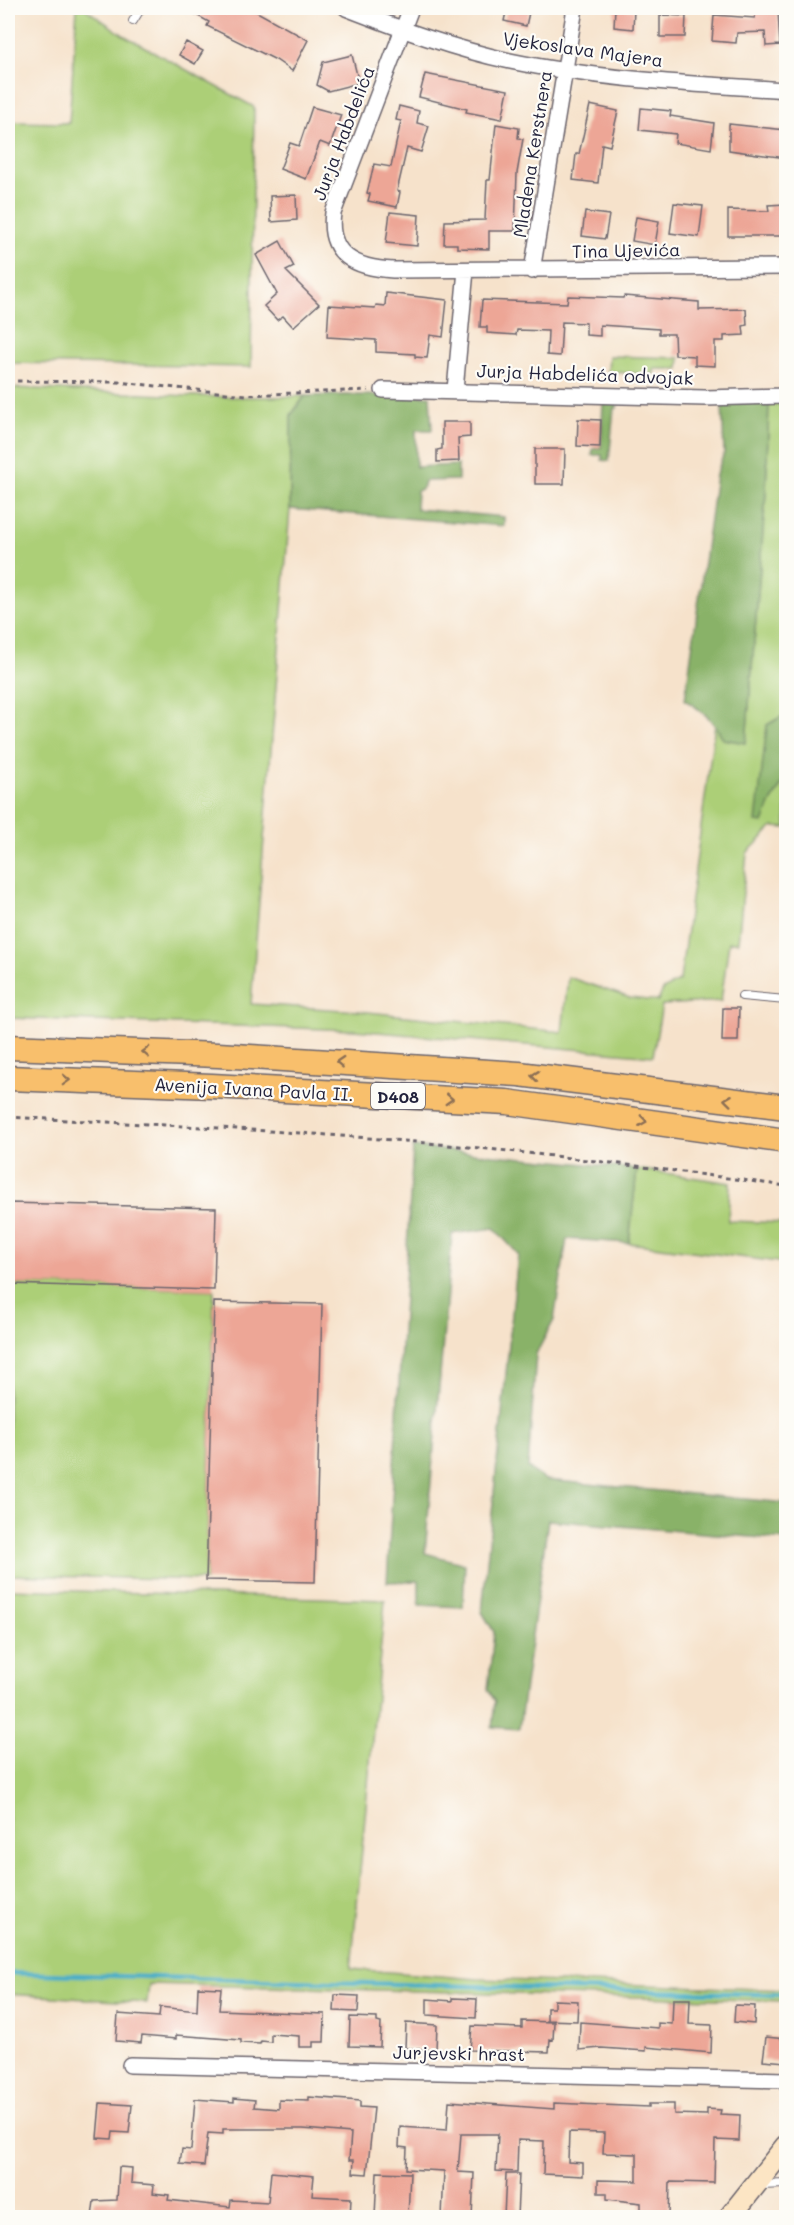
<svg xmlns="http://www.w3.org/2000/svg" width="794" height="2225" font-family="Mali,sans-serif">
<style>
.green{fill:#accf77;stroke:#677859;stroke-width:1.5}
.forest{fill:#89b268;stroke:#566a52;stroke-width:1.5}
.lines{fill:none;stroke-linecap:round;stroke-linejoin:round}
.stream{stroke:#48aec8;stroke-width:4.5}
.building{fill:#eda696}
.service-casing{stroke:#6c656d;stroke-width:10}
.minor-casing{stroke:#6c656d;stroke-width:18}
.secondary-casing{stroke:#6c656d;stroke-width:24}
.primary-casing{stroke:#6c656d;stroke-width:27}
.path{stroke:#6c656d;stroke-width:3;stroke-dasharray:4.5 4.5;stroke-linecap:butt}
.service{stroke:#fff;stroke-width:8}
.minor{stroke:#fff;stroke-width:15}
.secondary{stroke:#fce5c4;stroke-width:21}
.primary{stroke:#f8bf6c;stroke-width:24}
.oneway{stroke:#8d7054}
.labels{text-anchor:middle;dominant-baseline:central;stroke-width:4.5;stroke-linejoin:round;paint-order:stroke}
.shield{fill:#fdfcf7;stroke:#646373;stroke-width:1.5}
.shield-label{font-size:16px;font-weight:bold;fill:#22223b}
.street-label{font-size:18px;fill:#22223b;stroke:#fdfcf7}
</style>
<rect width="100%" height="100%" fill="#fdfcf7"/>
<filter id="ink" filterUnits="userSpaceOnUse"><feTurbulence type="fractalNoise" baseFrequency=".0167" numOctaves="2"/><feDisplacementMap in="SourceGraphic" scale="12" xChannelSelector="R" yChannelSelector="G"/><feConvolveMatrix kernelMatrix="1 2 1 2 8 2 1 2 1" color-interpolation-filters="sRGB"/></filter>
<filter id="wash" filterUnits="userSpaceOnUse"><feTurbulence type="fractalNoise" baseFrequency=".008" numOctaves="4" result="noise"/><feDisplacementMap in="SourceGraphic" scale="24" xChannelSelector="R" yChannelSelector="G"/><feGaussianBlur stdDeviation="1.35" result="paint"/><feColorMatrix in="noise" values="0 0 0 0 0 0 0 0 0 0 0 0 0 0 0 0 0 1.4 0 .05"/><feComposite in="paint" operator="in"/></filter>
<g filter="url(#wash)">
<rect width="100%" height="100%" fill="#f6e2cb"/>
<path class="green" d="M77,8H84L125,36L254,107L251,367L8,363V122L69,123Z
M609,356L680,358L679,369H654V374L608,372Z
M8,388C107,391 206,400 305,396L291,415L290,509L251,1004L358,1011L562,1032L568,977L630,998L658,1001L663,990L680,980L715,724L724,739L746,742L766,493L769,401H786V714L767,725L763,822L770,804L786,777V828L773,827L747,853L738,942H729L721,1001L662,1005L653,1056L354,1030L8,1018Z
M637,1169L730,1183L728,1221L786,1223V1263L629,1243Z
M8,1284L214,1290L206,1580L8,1575Z
M8,1589L385,1600L351,1969L477,1979L786,1990V2001L149,1984L147,2003L8,1994Z"/>
<path class="forest" d="M344,395L430,396L432,430H416V467L458,465V480L424,481L422,489L417,491L416,509L504,517V526L290,509L291,415L305,396Z
M603,401H617V408H614L609,461L602,460V455H592L593,449L601,448Z
M769,401L766,493L746,743L723,739C714,721 702,710 685,700L716,475L724,453L722,404Z
M786,714V777L770,804L763,823L756,822L767,725Z
M413,1147L637,1169L629,1243L567,1239L554,1320L536,1354L528,1468L546,1480L786,1503V1540L548,1520L519,1729L492,1727L495,1702L488,1689L494,1632L482,1612L518,1254L494,1228L452,1234L425,1553L465,1564L463,1607L419,1605V1581L387,1582Z"/>
<g class="lines">
<path class="stream" d="M8,1973L786,1995"/>
</g>
<g id="blocks">
<path class="building" d="M184,8H250L308,40L292,71L276,60L207,26L209,22Z
M507,8H530L526,26L504,21Z
M615,8L634,10L633,29L614,27Z
M778,11L780,45L766,46L765,32L737,33L736,43L712,41L714,15L755,18V13Z
M660,15L686,16L685,37H660Z
M186,42L203,51L195,64L179,55Z
M352,55L359,83L328,91L317,85L323,62Z
M425,74L508,90L502,119L466,112L467,109L419,97Z
M590,105L618,111L610,146L602,144L598,183L573,180L576,154H579Z
M399,106L419,111L417,123L429,126L421,152L407,148L397,191L400,192L397,207L368,201L370,194L367,193L374,164L391,167L401,121L396,120Z
M312,107L341,115L330,146L320,142L306,179L280,169L290,143L299,146Z
M641,108L671,111L670,116L714,123L711,149L675,143L676,134L639,130Z
M496,124L519,128L518,138L523,139L517,173L515,231H489V249L457,248V244H444L445,221L485,220L487,180H490Z
M729,124L786,130V158L729,150Z
M296,195L297,220L271,222L270,196Z
M674,203L703,206L699,237L670,233Z
M786,204V236H728V210L769,211L768,205Z
M390,212L419,215L417,246L386,243Z
M585,212L609,215L605,239L582,236Z
M636,217L659,221L655,245L632,241Z
M280,241L294,267L286,271L319,304L293,327L283,316L277,320L264,306L277,294L256,255Z
M386,293L447,300L443,337L430,335L427,358L415,357V354L376,352V340L327,337L329,305L375,308L376,305L385,306Z
M568,296L623,298L624,296L699,302V310L746,309L747,325L743,326L744,335L724,336V341H715V366L695,365V356L675,355L674,334H659V329L600,325V336L586,335V323L562,322L560,356L547,355L548,331L517,330L516,335L487,333V327H480L482,300L567,303Z
M578,419L601,420L600,447L577,446Z
M442,422H470V437L458,438L459,461L437,462V450L442,449Z
M535,449H565L564,484H535Z
M723,1008H739L738,1041H722Z
M8,1203L216,1208L214,1290L8,1284Z
M214,1302L322,1304L315,1582L206,1580Z
M198,1987L221,1988L219,2010L325,2014L324,2042H313V2047H299V2036L271,2034V2042L261,2041L260,2044L241,2043V2040L176,2035V2039L142,2036L141,2043L116,2041L118,2014L159,2017L160,2007L197,2011Z
M335,1995L359,1996L358,2012L334,2011Z
M452,1998L477,1999L476,2018L427,2015V1999L452,2001Z
M673,1999H690L689,2024L712,2025L711,2053L646,2047V2051L601,2048L579,2050L580,2022L658,2028V2023L672,2024Z
M554,2000L578,2001L577,2021L547,2020V2008H554Z
M735,2005L755,2006L754,2024L734,2022Z
M350,2017L377,2018V2022L381,2023L380,2047L349,2046Z
M522,2021L554,2022L553,2040L550,2039L549,2052L470,2050L472,2026L522,2028Z
M406,2023L437,2025L436,2050L405,2048Z
M766,2037L786,2039V2062L763,2060Z
M309,2097L360,2101V2107L374,2108L367,2174L353,2173L354,2160H349L351,2133L303,2129H223V2134L208,2133L204,2166L180,2164L182,2149L191,2150L195,2099L234,2102V2098L255,2100L254,2107L279,2109V2100L309,2101Z
M449,2101L554,2109V2103L649,2107V2104H674V2114L707,2115V2109L721,2110L720,2114L740,2115L739,2141L715,2140L714,2183L670,2182L669,2217H641V2203L607,2199V2193H598V2180L637,2181V2154L603,2153L604,2133L569,2132L568,2162L583,2163V2176L543,2174L544,2141L518,2140L517,2172L496,2171L498,2134H461L458,2172L474,2173L472,2217H442L444,2171L406,2169L407,2148L399,2147L400,2127L447,2130Z
M100,2103L132,2105L129,2133L113,2132L112,2139L97,2138Z
M119,2167L132,2168L131,2183L154,2185L153,2193L169,2195L168,2200L230,2207L231,2200L268,2202L271,2172L314,2176L312,2196L351,2198L350,2217H92L94,2201L117,2200Z
M377,2172L410,2173L408,2217H375Z
M506,2174H519L517,2217H504Z"/>
</g>
</g>
<g filter="url(#ink)">
<use href="#blocks" fill-opacity="0" stroke="#6c656d" stroke-width="1.5"/>
<g class="lines">
<defs>
<path id="service" d="M133,21L141,8
M742,996L786,1000
M761,2185L786,2184"/>
<path id="minor" d="M346,8C400,29 454,49 510,61C601,80 695,84 786,90
M411,8L333,213C327,256 357,268 393,270L786,267
M532,271L575,8
M383,390L705,398L786,396
M455,390L466,270
M130,2065L786,2080"/>
<path id="secondary" d="M729,2218L786,2146"/>
<path id="primary" d="M8,1047L218,1055L519,1074L786,1107
M8,1078L212,1086L507,1102L786,1141"/>
</defs>
<use href="#service" class="service-casing"/>
<use href="#minor" class="minor-casing"/>
<use href="#secondary" class="secondary-casing"/>
<use href="#primary" class="primary-casing"/>
<path class="path" d="M8,381L118,382L246,395L368,390
M8,1117C144,1124 280,1130 416,1142C540,1153 663,1169 786,1186"/>
<use href="#service" class="service"/>
<use href="#minor" class="minor"/>
<use href="#secondary" class="secondary"/>
<use href="#primary" class="primary"/>
</g>
<defs><path id="oneway-chevron" d="M-2-3.5L2.5 0L-2 3.5" fill="none" stroke-width="1.6" stroke-linecap="round" stroke-linejoin="round" transform="scale(1.5)"/></defs>
<g class="oneway">
<use href="#oneway-chevron" transform="translate(146 1052) rotate(-178)"/>
<use href="#oneway-chevron" transform="translate(340 1062) rotate(-177)"/>
<use href="#oneway-chevron" transform="translate(535 1076) rotate(-173)"/>
<use href="#oneway-chevron" transform="translate(66 1080) rotate(2)"/>
<use href="#oneway-chevron" transform="translate(449 1099) rotate(3)"/>
<use href="#oneway-chevron" transform="translate(728 1100) rotate(-173)"/>
<use href="#oneway-chevron" transform="translate(643 1121) rotate(8)"/>
</g>
</g>
<g class="labels">
<rect class="shield" x="371" y="1083" width="54" height="26" rx="4.5"/>
<g class="shield-label">
<text x="398" y="1096">D408</text>
</g>
<g class="street-label">
<text transform="translate(583 49) rotate(8)">Vjekoslava Majera</text>
<text transform="translate(343 133) rotate(-69)">Jurja Habdelića</text>
<text transform="translate(532 154) rotate(-81)">Mladena Kerstnera</text>
<text transform="translate(626 250) rotate(-1)">Tina Ujevića</text>
<text transform="translate(585 374) rotate(2)">Jurja Habdelića odvojak</text>
<text transform="translate(254 1089) rotate(3)">Avenija Ivana Pavla II.</text>
<text transform="translate(459 2053) rotate(1)">Jurjevski hrast</text>
</g>
</g>
<rect width="794" height="2225" fill="none" stroke="#fdfcf7" stroke-width="30"/>
</svg>
